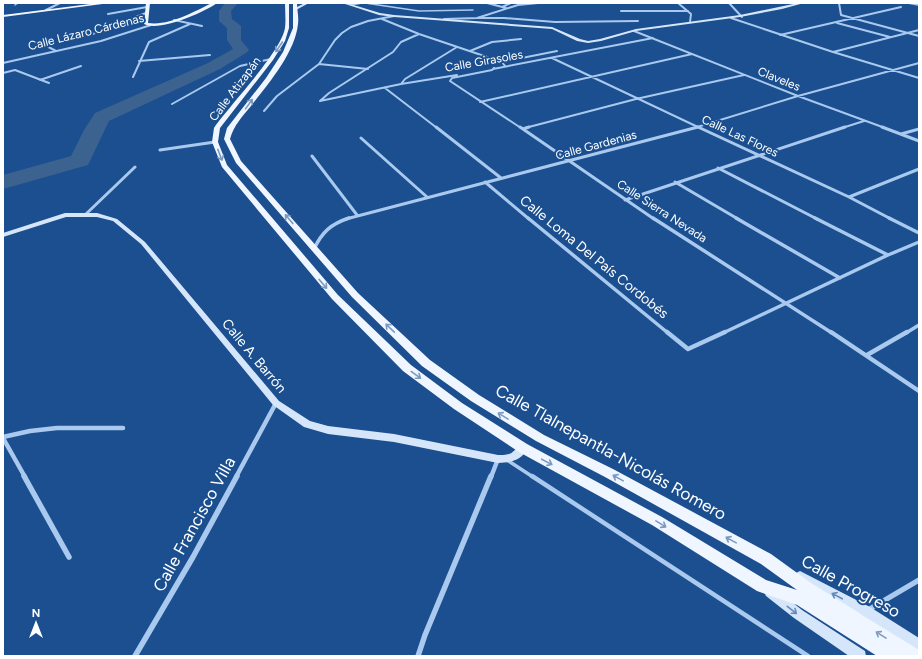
<svg xmlns="http://www.w3.org/2000/svg" width="922" height="659" font-family="Figtree,sans-serif">
<style>
.lines{fill:none;stroke-linecap:round;stroke-linejoin:round}
.river{fill:#3c6290;fill-rule:evenodd}
.lane-far2{stroke:#a9c9ee;stroke-width:1.5}
.lane-far1{stroke:#a9c9ee;stroke-width:3.5}
.lane{stroke:#a9c9ee;stroke-width:4.5}
.street-far4{stroke:#a9c9ee;stroke-width:2}
.street-far3{stroke:#a9c9ee;stroke-width:3}
.street-far2{stroke:#a9c9ee;stroke-width:3.5}
.street-far1{stroke:#a9c9ee;stroke-width:4.5}
.street{stroke:#a9c9ee;stroke-width:5.5}
.secondary{fill:#d6e6fa;fill-rule:evenodd}
.primary{fill:#f0f6ff;fill-rule:evenodd}
.oneway{stroke:#7b9ac1}
.oneway2{stroke:#668bba}
.labels{text-anchor:middle;dominant-baseline:central;stroke-width:4;stroke-linejoin:round;paint-order:stroke}
.far-street-label{font-size:12px;fill:#fff;stroke:#1b4f8f}
.street-label{font-size:14px;fill:#fff;stroke:#1b4f8f}
.near-street-label{font-size:17px;fill:#fff;stroke:#1b4f8f}
</style>
<rect width="100%" height="100%" fill="#1b4f8f"/>
<g class="lines">
<path class="river" d="M225,3H238L231,11L232,19L241,26V40L249,50L246,53L220,69L109,121L88,165L3,189V175L71,156L84,130L95,113L208,63L233,49L227,40V28L219,21V11Z"/>
<path class="lane-far2" d="M365,3L419,11L473,10
M15,5L18,3
M351,5L362,3"/>
<path class="lane-far1" d="M507,460L533,477"/>
<path class="lane" d="M532,476L808,656"/>
<path class="street-far4" d="M487,3L506,8
M678,3L691,14L690,22
M729,3L742,17
M839,3L841,15L919,36
M909,3L919,5
M502,7L511,3
M46,10L60,3
M621,11H688
M108,14L147,7
M477,18H504L555,22L638,21
M731,18L833,52L919,78
M382,19L419,34L502,62L505,66
M444,19L477,18L518,5L538,3
M174,20L202,26
M837,23L890,37
M634,31L798,96L885,128
M90,35L146,13
M780,35L901,7
M39,42L56,51
M470,51L492,42L521,39
M833,52L919,30
M552,58L700,128
M139,61L210,55
M502,62L557,51
M3,63L101,41L151,25
M319,64L368,69
M494,68L492,70L452,78L450,81L521,128
M493,69L653,38
M3,73L15,70L49,83
M133,77L149,42L190,24
M40,80L81,66
M401,84L405,79L457,47
M385,88L437,128
M320,101L401,84L457,75
M320,101L329,93L393,52L401,42L419,34
M480,102L692,54
M172,104L240,66L271,59
M264,111L277,96L319,64L335,40L342,33L351,27L368,21L394,16
M525,128L636,99L744,75
M694,128L798,96L919,63
M842,128L864,121"/>
<path class="street-far3" d="M436,127L501,178
M520,127L654,219
M698,127L849,197L891,219
M882,127L919,141
M523,129L529,127
M901,134L919,129
M361,138L427,197
M160,150L215,142
M312,156L357,215
M718,168L817,219
M485,182L529,219
M675,182L738,219
M849,197L919,169
M625,200L845,127
M86,214L135,167
M346,219L698,127"/>
<path class="street-far2" d="M528,218L668,333
M653,218L832,333
M736,218L840,278
M815,218L888,255
M889,218L919,233
M314,249C322,232 331,224 349,218
M723,333L888,255L919,242
M906,333L919,325"/>
<path class="street-far1" d="M667,332L688,349L725,332
M831,332L919,391
M867,355L907,332
M3,437L30,431L57,428H123
M3,438L25,477
M236,477L276,403
M491,477L498,459"/>
<path class="street" d="M24,476L69,557
M868,610L919,580
M135,656L193,557L237,476
M418,656L425,635L491,476"/>
<path class="secondary" d="M305,3H309L296,10L293,9Z
M342,3H347L380,13L394,15L552,27L580,39L588,41L600,39L636,29L740,15L798,3H804L782,9L740,17L636,31L601,41L588,43L577,41L552,29L394,17L379,15Z
M65,213H97L117,219L145,242L279,401L310,421L328,426L394,434L498,455C501,455 506,455 509,454C516,452 518,442 526,445L528,448C521,461 512,462 498,463L394,442L328,434L304,427L273,405L141,244L113,221L97,217H66L3,237V233Z
M800,571L870,607L919,638V651L862,615L796,581L794,577L796,573Z
M770,586L774,588L802,610L865,651L866,656H849L794,618L766,596L764,592L766,588Z"/>
<path class="primary" d="M98,3H110L3,17V15Z
M146,3H150L148,23C170,26 193,12 212,3H217C203,13 159,32 144,24Z
M285,3H289V28L285,41L273,60L220,128L218,142L227,165L338,295L411,365L462,403L527,444L662,517L766,580L797,590L761,564L605,477L536,441L471,401L422,366L352,297L236,163L224,139L227,128L266,78L283,52L293,28V3H297C297,10 299,17 298,24C295,53 268,84 251,106C242,117 234,125 230,139L241,161L358,293L430,360L479,395L544,435L613,469L771,554L811,583L919,650V656H877L797,605L757,591L652,525L519,452L454,409L403,371L332,299L222,167L212,142L214,128C230,105 281,52 285,28C286,20 285,11 285,3Z"/>
</g>
<defs><path id="oneway-shaft" d="M-6 0H5M1.5-3L5.5 0L1.5 3" fill="none" stroke-width="1.6" stroke-linecap="round" stroke-linejoin="round"/></defs>
<g class="oneway">
<use href="#oneway-shaft" transform="translate(279 47) rotate(124)"/>
<use href="#oneway-shaft" transform="translate(249 104) rotate(-54)"/>
<use href="#oneway-shaft" transform="translate(220 155) rotate(69)"/>
<use href="#oneway-shaft" transform="translate(289 219) rotate(-130)"/>
<use href="#oneway-shaft" transform="translate(323 284) rotate(50)"/>
<use href="#oneway-shaft" transform="translate(390 328) rotate(-136)"/>
<use href="#oneway-shaft" transform="translate(416 375) rotate(36)"/>
<use href="#oneway-shaft" transform="translate(503 416) rotate(-149)"/>
<use href="#oneway-shaft" transform="translate(547 462) rotate(28)"/>
<use href="#oneway-shaft" transform="translate(618 478) rotate(-151)"/>
<use href="#oneway-shaft" transform="translate(661 524) rotate(31)"/>
<use href="#oneway-shaft" transform="translate(731 540) rotate(-151)"/>
<use href="#oneway-shaft" transform="translate(881 635) rotate(-148)"/>
</g>
<g class="oneway2">
<use href="#oneway-shaft" transform="translate(837 596) rotate(-152)"/>
<use href="#oneway-shaft" transform="translate(792 610) rotate(38)"/>
</g>
<g class="labels">
<g class="far-street-label">
<text transform="translate(86 32) rotate(-14)">Calle Lázaro Cárdenas</text>
<text transform="translate(484 61) rotate(-10)">Calle Girasoles</text>
<text transform="translate(779 79) rotate(22)">Claveles</text>
<text transform="translate(235 89) rotate(-53)">Calle Atizapán</text>
<text transform="translate(740 136) rotate(25)">Calle Las Flores</text>
<text transform="translate(596 145) rotate(-15)">Calle Gardenias</text>
<text transform="translate(662 211) rotate(33)">Calle Sierra Nevada</text>
</g>
<g class="street-label">
<text transform="translate(594 257) rotate(39)">Calle Loma Del País Cordobés</text>
<text transform="translate(254 356) rotate(50)">Calle A. Barrón</text>
</g>
<g class="near-street-label">
<text transform="translate(611 452) rotate(29)">Calle Tlalnepantla-Nicolás Romero</text>
<text transform="translate(194 524) rotate(-61)">Calle Francisco Villa</text>
<text transform="translate(851 586) rotate(29)">Calle Progreso</text>
</g>
</g>
<rect width="922" height="659" fill="none" stroke="#ffffff" stroke-width="8"/>
<g transform="translate(36 623)" stroke="#1b4f8f" stroke-width="3" paint-order="stroke">
<path d="M0-3L7 15L0 10L-7 15Z" fill="#ffffff"/>
<text y="-6" font-size="11" font-weight="bold" text-anchor="middle" fill="#ffffff">N</text>
</g>
</svg>
